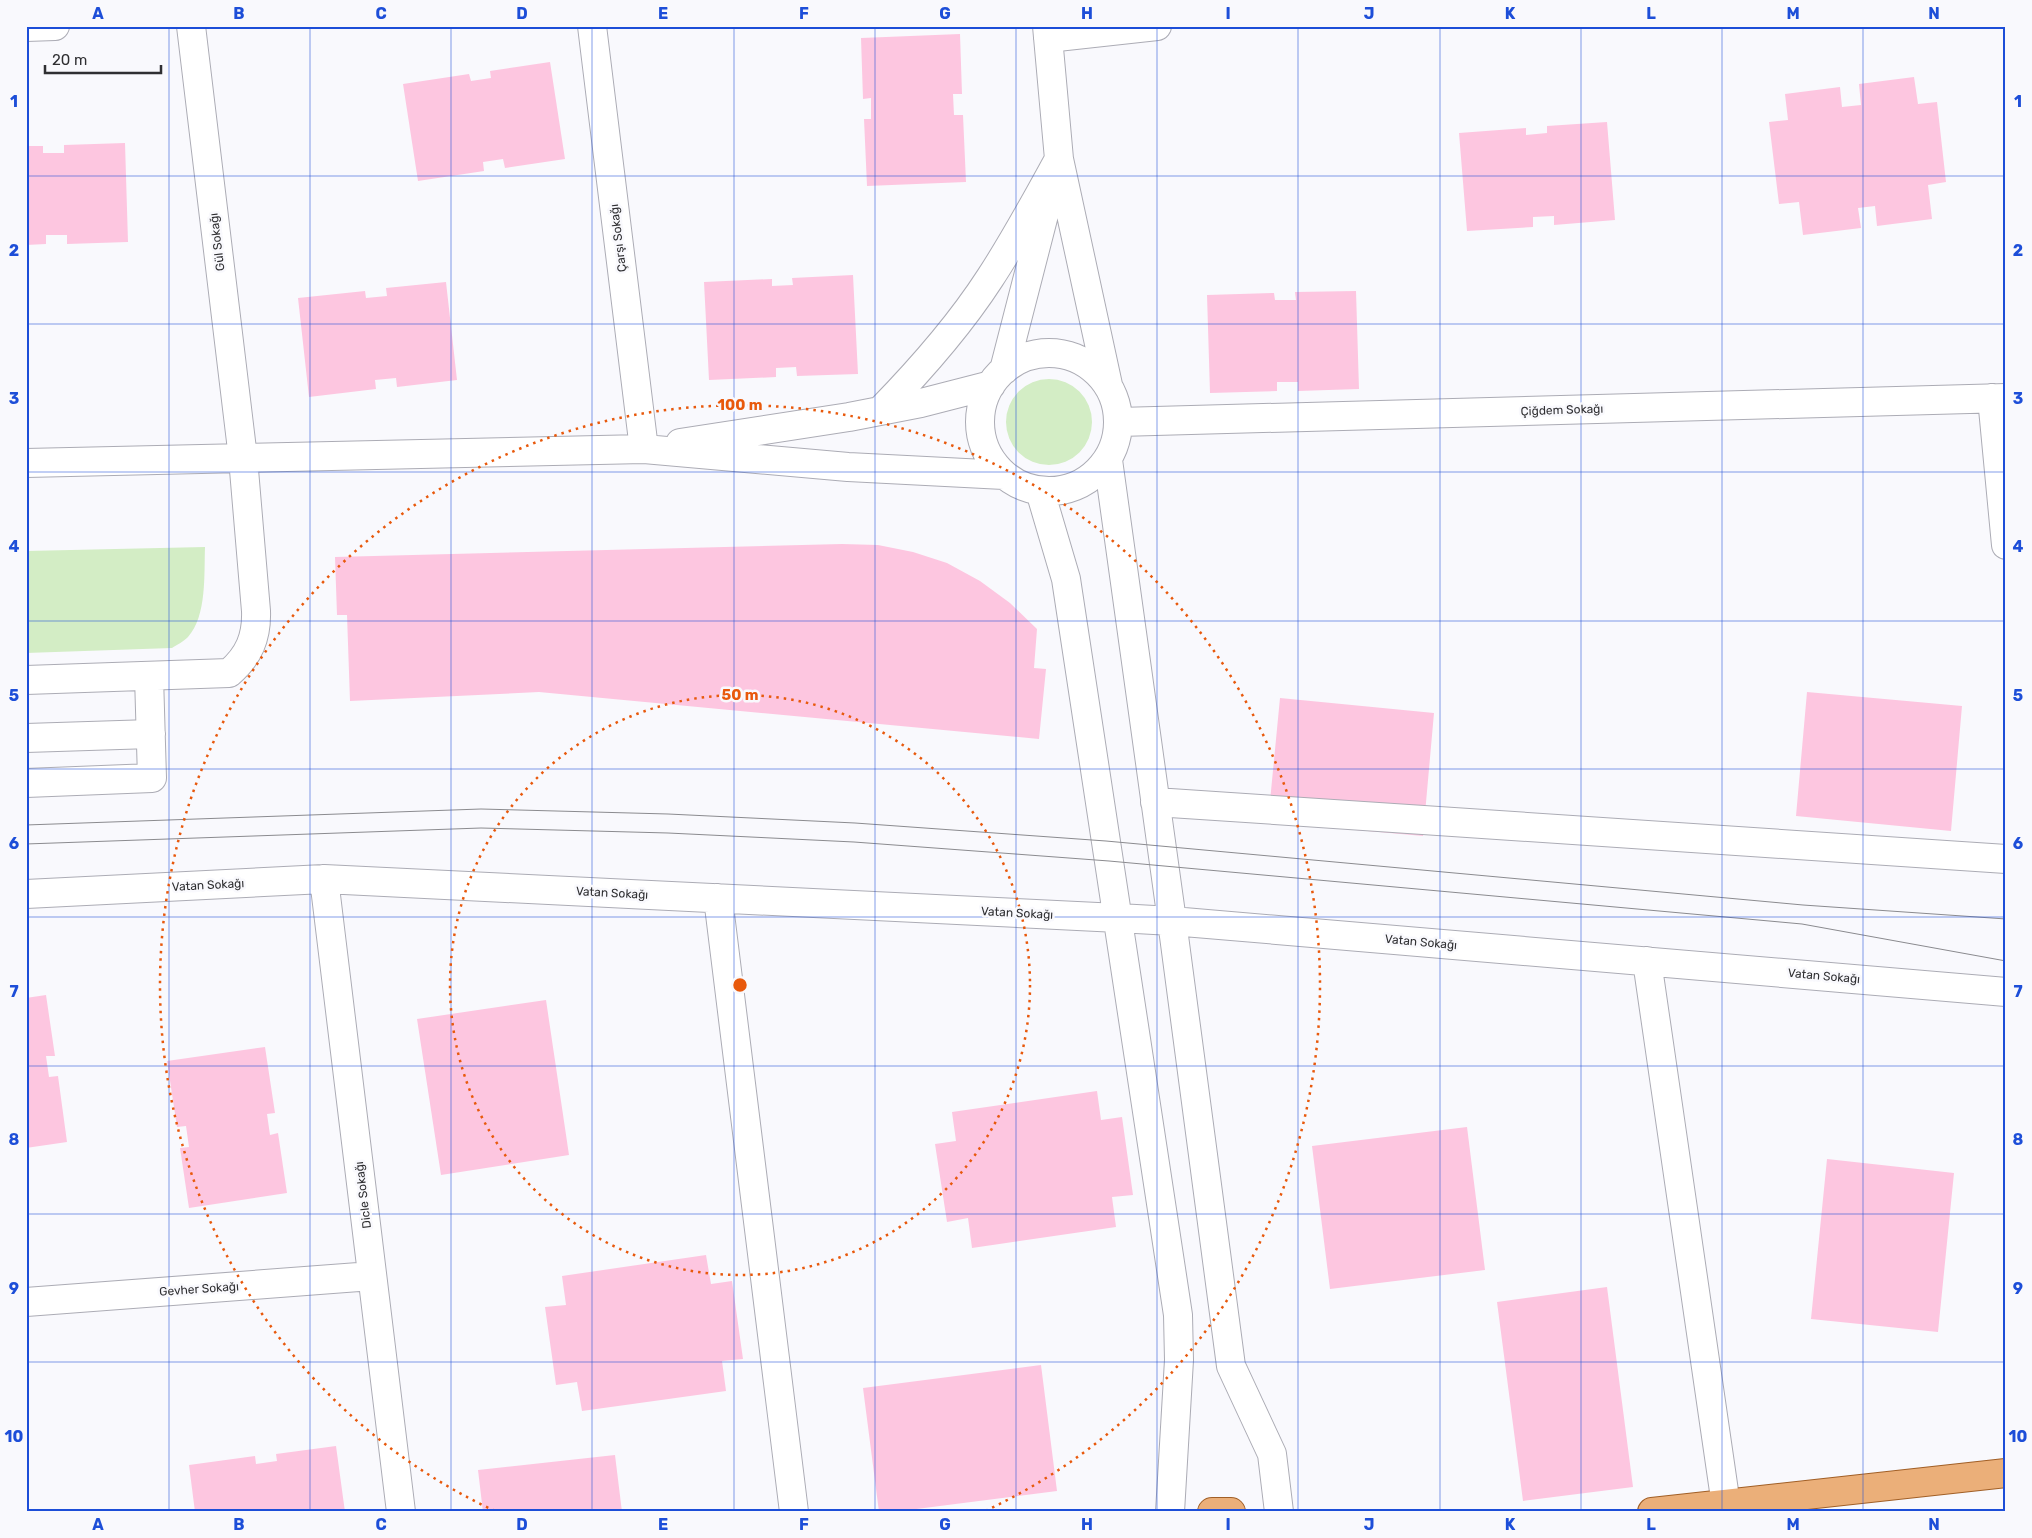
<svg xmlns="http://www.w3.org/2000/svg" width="2032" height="1538" font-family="Rubik,sans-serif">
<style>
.green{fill:#d3edc5}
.building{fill:#fdc6e0}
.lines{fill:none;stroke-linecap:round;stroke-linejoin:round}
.minor-casing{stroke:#acacb5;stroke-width:30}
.major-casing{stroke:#a15f26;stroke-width:30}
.minor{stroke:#fff;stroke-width:28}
.major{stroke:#ebaf79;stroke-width:28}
.tram{stroke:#8b8b8f;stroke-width:1}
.grid{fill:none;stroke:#1d4ed8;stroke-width:1;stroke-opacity:0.55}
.ring{fill:none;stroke:#e8590c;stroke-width:2.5;stroke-dasharray:2.5 5}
.labels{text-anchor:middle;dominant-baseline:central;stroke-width:5;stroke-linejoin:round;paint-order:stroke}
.street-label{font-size:12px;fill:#2f2f32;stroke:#f9f9fd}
.centre{fill:#e8590c;stroke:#f9f9fd;stroke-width:2.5}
.ring-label{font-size:15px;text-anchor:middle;font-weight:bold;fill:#e8590c;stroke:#f9f9fd;stroke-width:5;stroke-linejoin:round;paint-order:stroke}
.neatline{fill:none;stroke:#1d4ed8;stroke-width:2}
.grid-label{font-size:16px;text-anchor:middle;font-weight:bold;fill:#1d4ed8}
</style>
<rect width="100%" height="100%" fill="#f9f9fd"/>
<path class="green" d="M1006 422a43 43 0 1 1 86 0a43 43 0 1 1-86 0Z
M205,547C204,574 207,616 188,637C184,641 177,645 172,648L26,653V551Z"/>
<path class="building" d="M960,34L962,94H953L954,115H963L966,182L867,186L864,119H871V98L863,99L861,38Z
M550,62L565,159L505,168L503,159L483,162L484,171L418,181L403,84L469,74L471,81L491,78L490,71Z
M1914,77L1918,104L1937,102L1946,182L1928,185L1932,219L1877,226L1875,206L1858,208L1861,228L1803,235L1799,202L1779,204L1769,122L1788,120L1785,94L1840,87L1842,107L1861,105L1859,84Z
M1607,122L1615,220L1554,225V216L1533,217V227L1467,231L1459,133L1526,128V135L1547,133V126Z
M125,143L128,242L67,244V235H46V244L26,245V146H43V153H64V145Z
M853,275L858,374L797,376L796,367L776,368V377L709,380L704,282L772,279V286L793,285L792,278Z
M446,282L457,380L397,387L396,378L375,380L376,389L309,397L298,298L365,291L366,298L387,296L386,288Z
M1356,291L1359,389L1298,391V382H1277V391L1210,393L1207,295L1274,293L1275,300H1296L1295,292Z
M842,544L878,545L913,552L947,563L980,581L1010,603L1037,629L1034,668L1046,669L1039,739L539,692L350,701L347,615H337L335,557Z
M1807,692L1962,706L1951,831L1796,816Z
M1280,698L1434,713L1423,836L1268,822Z
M46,995L55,1056H46L49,1077L58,1076L67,1142L26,1148V998Z
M546,1000L569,1155L441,1175L417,1019Z
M265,1047L275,1113L267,1114L270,1135L278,1133L287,1193L189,1208L180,1148L189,1147L186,1126L177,1127L167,1061Z
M1097,1091L1101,1120L1122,1117L1133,1195L1112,1197L1116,1227L972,1248L968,1218L947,1222L935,1144L956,1141L952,1112Z
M1467,1127L1485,1270L1330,1289L1312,1146Z
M1827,1159L1954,1173L1938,1332L1811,1319Z
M706,1255L711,1284L732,1281L743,1359L722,1361L726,1391L582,1411L577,1382L556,1385L545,1307L566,1305L562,1276Z
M1607,1287L1633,1487L1523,1501L1497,1302Z
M1041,1365L1057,1491L893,1512H879L863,1388Z
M336,1446L345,1512H195L189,1465L255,1456L256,1464L277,1461L276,1454Z
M615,1455L622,1512H483L478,1470Z"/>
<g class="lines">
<defs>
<path id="minor" d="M592,26L644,449
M1047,26L1059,159L1108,385
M26,27L55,26
M1048,38L1157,26
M980 422a69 69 0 1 1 138 0a69 69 0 1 1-138 0Z
M1004,370L1048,199
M1992,398L2006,545
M881,410C921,369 959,326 990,278C1015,240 1037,199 1059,159
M1119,422L2006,398
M680,443L849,417L921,403L991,385
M1108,460L1172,921L1231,1366L1272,1454L1279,1512
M26,463L644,449L848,467L1004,475
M1040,491L1066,579L1178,1315L1179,1360L1170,1512
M26,680L229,673C249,656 257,637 256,611L243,458L191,26
M26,738L151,734
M26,783L152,778L149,676
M1155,802L2006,859
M324,879L401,1512
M26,894L324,879L1118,918L1172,921L2006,992
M718,898L794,1512
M1647,961L1726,1505
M26,1302L372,1276"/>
<path id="major" d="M1212,1512H1231
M1652,1512L2006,1473"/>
</defs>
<use href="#minor" class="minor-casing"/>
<use href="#major" class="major-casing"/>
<use href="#minor" class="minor"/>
<use href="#major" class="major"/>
<path class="tram" d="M26,825L481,809L668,814L855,823L1106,841L1803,905L2006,919
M26,844L481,828L668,833L854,842L1109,861L1802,924L2006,961"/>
</g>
<path class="grid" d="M169,26V1512M310,26V1512M451,26V1512M592,26V1512M734,26V1512M875,26V1512M1016,26V1512M1157,26V1512M1298,26V1512M1440,26V1512M1581,26V1512M1722,26V1512M1863,26V1512M26,176H2006M26,324H2006M26,472H2006M26,621H2006M26,769H2006M26,917H2006M26,1066H2006M26,1214H2006M26,1362H2006"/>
<g class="ring">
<circle cx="740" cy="985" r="290"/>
<path d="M495 1511A580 580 0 1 1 985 1511"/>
</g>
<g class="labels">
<g class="street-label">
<text transform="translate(618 238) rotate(-97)">Çarşı Sokağı</text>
<text transform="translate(217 242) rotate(-97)">Gül Sokağı</text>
<text transform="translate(1562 410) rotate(-2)">Çiğdem Sokağı</text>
<text transform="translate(208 885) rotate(-3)">Vatan Sokağı</text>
<text transform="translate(612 893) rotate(3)">Vatan Sokağı</text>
<text transform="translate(1017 913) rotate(3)">Vatan Sokağı</text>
<text transform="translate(1421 942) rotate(5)">Vatan Sokağı</text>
<text transform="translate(1824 976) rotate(5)">Vatan Sokağı</text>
<text transform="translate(363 1195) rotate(-97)">Dicle Sokağı</text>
<text transform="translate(199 1289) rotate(-4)">Gevher Sokağı</text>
</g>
</g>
<circle cx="740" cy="985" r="8" class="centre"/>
<g class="ring-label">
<text x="740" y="410">100 m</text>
<text x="740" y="700">50 m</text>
</g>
<rect width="2032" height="1538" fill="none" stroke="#f9f9fd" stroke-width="55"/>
<path d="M45 65v8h116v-8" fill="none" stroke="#2f2f32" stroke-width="2.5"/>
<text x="52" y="65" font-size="15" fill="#2f2f32" stroke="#f9f9fd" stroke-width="4" paint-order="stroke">20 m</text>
<rect x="28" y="28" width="1976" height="1482" class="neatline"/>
<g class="grid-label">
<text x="98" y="19">A</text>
<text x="239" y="19">B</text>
<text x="381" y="19">C</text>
<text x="522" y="19">D</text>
<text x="663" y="19">E</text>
<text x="804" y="19">F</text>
<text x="945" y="19">G</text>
<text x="1087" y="19">H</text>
<text x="1228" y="19">I</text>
<text x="1369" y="19">J</text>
<text x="1510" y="19">K</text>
<text x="1651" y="19">L</text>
<text x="1793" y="19">M</text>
<text x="1934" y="19">N</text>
<text x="14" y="107">1</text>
<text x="2018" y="107">1</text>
<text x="14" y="256">2</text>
<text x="2018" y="256">2</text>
<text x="14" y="404">3</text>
<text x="2018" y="404">3</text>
<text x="14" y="552">4</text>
<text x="2018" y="552">4</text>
<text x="14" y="701">5</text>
<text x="2018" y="701">5</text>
<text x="14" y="849">6</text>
<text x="2018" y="849">6</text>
<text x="14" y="997">7</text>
<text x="2018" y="997">7</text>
<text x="14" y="1145">8</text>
<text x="2018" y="1145">8</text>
<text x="14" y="1294">9</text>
<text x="2018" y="1294">9</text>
<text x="14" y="1442">10</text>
<text x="2018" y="1442">10</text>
<text x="98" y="1530">A</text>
<text x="239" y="1530">B</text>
<text x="381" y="1530">C</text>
<text x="522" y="1530">D</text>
<text x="663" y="1530">E</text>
<text x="804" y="1530">F</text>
<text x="945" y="1530">G</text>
<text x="1087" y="1530">H</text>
<text x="1228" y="1530">I</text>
<text x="1369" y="1530">J</text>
<text x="1510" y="1530">K</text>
<text x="1651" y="1530">L</text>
<text x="1793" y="1530">M</text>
<text x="1934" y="1530">N</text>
</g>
</svg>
